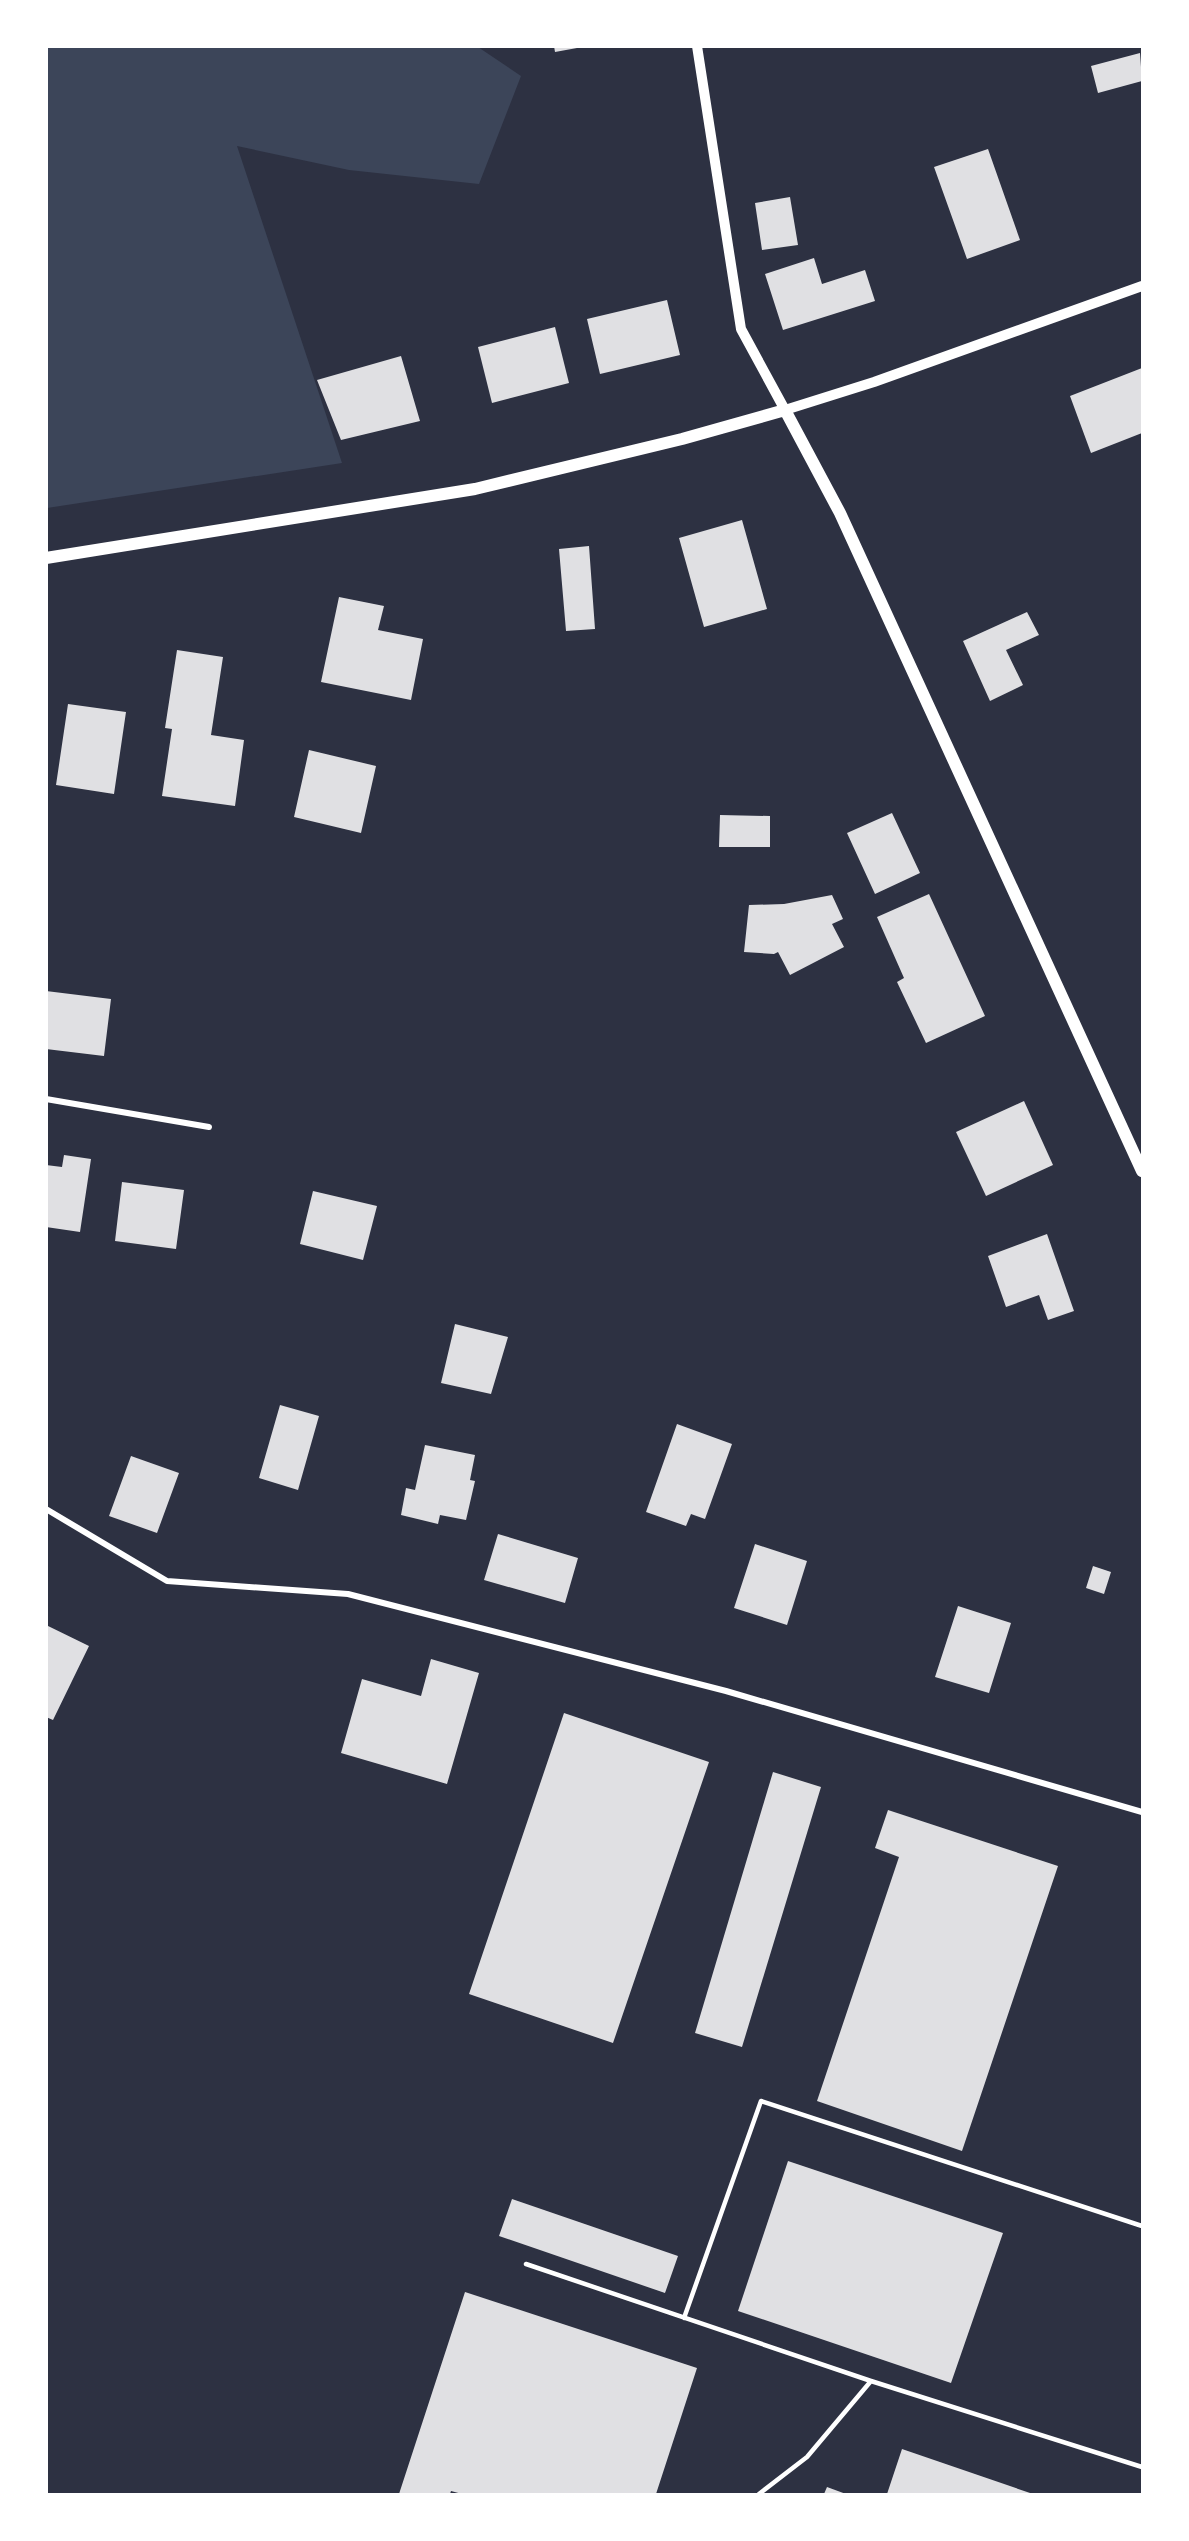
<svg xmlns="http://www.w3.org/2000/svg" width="1189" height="2541" font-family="Barlow,sans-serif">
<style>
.green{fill:#3c4559}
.building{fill:#e0e0e3}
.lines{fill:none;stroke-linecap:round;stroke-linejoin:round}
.service{stroke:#fff;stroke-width:4.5}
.minor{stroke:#fff;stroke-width:6}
.tertiary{stroke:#fff;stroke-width:10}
.secondary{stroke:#fff;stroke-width:12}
</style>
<rect width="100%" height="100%" fill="#2d3142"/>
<path class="green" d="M47,46L478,47L521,76L479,184L349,170L237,146L342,463L47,508Z"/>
<path class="building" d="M554,46H577V48L555,52Z
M1140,53L1142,81L1098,93L1091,66Z
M988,149L1020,240L967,259L934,167Z
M790,197L798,245L762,250L755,203Z
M814,258L822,284L865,270L875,301L783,330L765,274Z
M667,300L680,355L600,374L587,319Z
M555,327L569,383L492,403L478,347Z
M401,356L420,421L341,440L317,380Z
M1142,368V433L1091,453L1070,396Z
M742,520L767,609L704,627L679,538Z
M589,546L595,629L566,631L559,549Z
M339,597L384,606L378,630L423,639L411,700L321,682Z
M1027,612L1039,635L1006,650L1023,685L990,701L963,641Z
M177,650L223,657L211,735L244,740L235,806L162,796L172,729L165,728Z
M68,704L126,712L114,794L56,785Z
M309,750L376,766L361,833L294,817Z
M892,813L920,873L875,894L847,833Z
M720,815L770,816V847H719Z
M929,894L985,1016L926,1043L897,982L904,978L877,917Z
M832,895L843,919L832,924L844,947L790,975L778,952L774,954L744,952L749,905L784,904Z
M46,991L111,999L104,1056L46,1049Z
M1024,1101L1053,1165L986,1196L956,1132Z
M64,1155L91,1159L80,1232L46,1227V1165L62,1167Z
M122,1182L184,1190L176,1249L115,1241Z
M313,1191L377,1206L363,1260L300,1244Z
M1047,1234L1074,1311L1048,1320L1039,1295L1006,1307L988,1256Z
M455,1324L508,1337L491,1394L441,1383Z
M280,1405L319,1416L298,1490L259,1478Z
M677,1424L732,1444L705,1519L691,1514L686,1526L646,1512Z
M425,1445L475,1455L470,1480L475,1481L466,1520L440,1515L438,1524L401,1515L406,1488L415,1490Z
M131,1456L179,1473L157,1533L109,1516Z
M498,1534L578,1558L565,1603L484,1580Z
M755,1544L807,1561L787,1625L734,1608Z
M1093,1566L1111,1572L1104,1594L1086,1588Z
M958,1606L1011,1623L989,1693L935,1677Z
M46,1625L89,1646L53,1720L46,1717Z
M431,1659L479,1673L447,1784L341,1753L362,1679L421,1696Z
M564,1713L709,1762L613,2043L469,1994Z
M773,1772L821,1787L742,2047L695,2033Z
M888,1810L1058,1866L962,2151L817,2101L899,1857L875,1848Z
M788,2161L1003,2233L951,2383L738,2311Z
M512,2199L678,2256L665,2293L499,2236Z
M465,2292L697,2368L656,2494H462L451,2491L450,2494H399Z
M902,2449L1033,2494H887Z
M827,2487L846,2494H824Z"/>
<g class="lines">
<path class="service" d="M526,2264L871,2381L1142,2467
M684,2318L761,2101L1142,2226
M759,2494L807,2457L871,2381"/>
<path class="minor" d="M46,1099L209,1127
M46,1509L167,1581L348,1594L726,1691L1142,1812"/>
<path class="tertiary" d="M697,46L741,329L785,410L874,382L1142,286"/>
<path class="secondary" d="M46,558L475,489L682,439L785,410L840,513L1142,1171"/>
</g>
<rect width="1189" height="2541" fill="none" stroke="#ffffff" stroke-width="96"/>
</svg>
